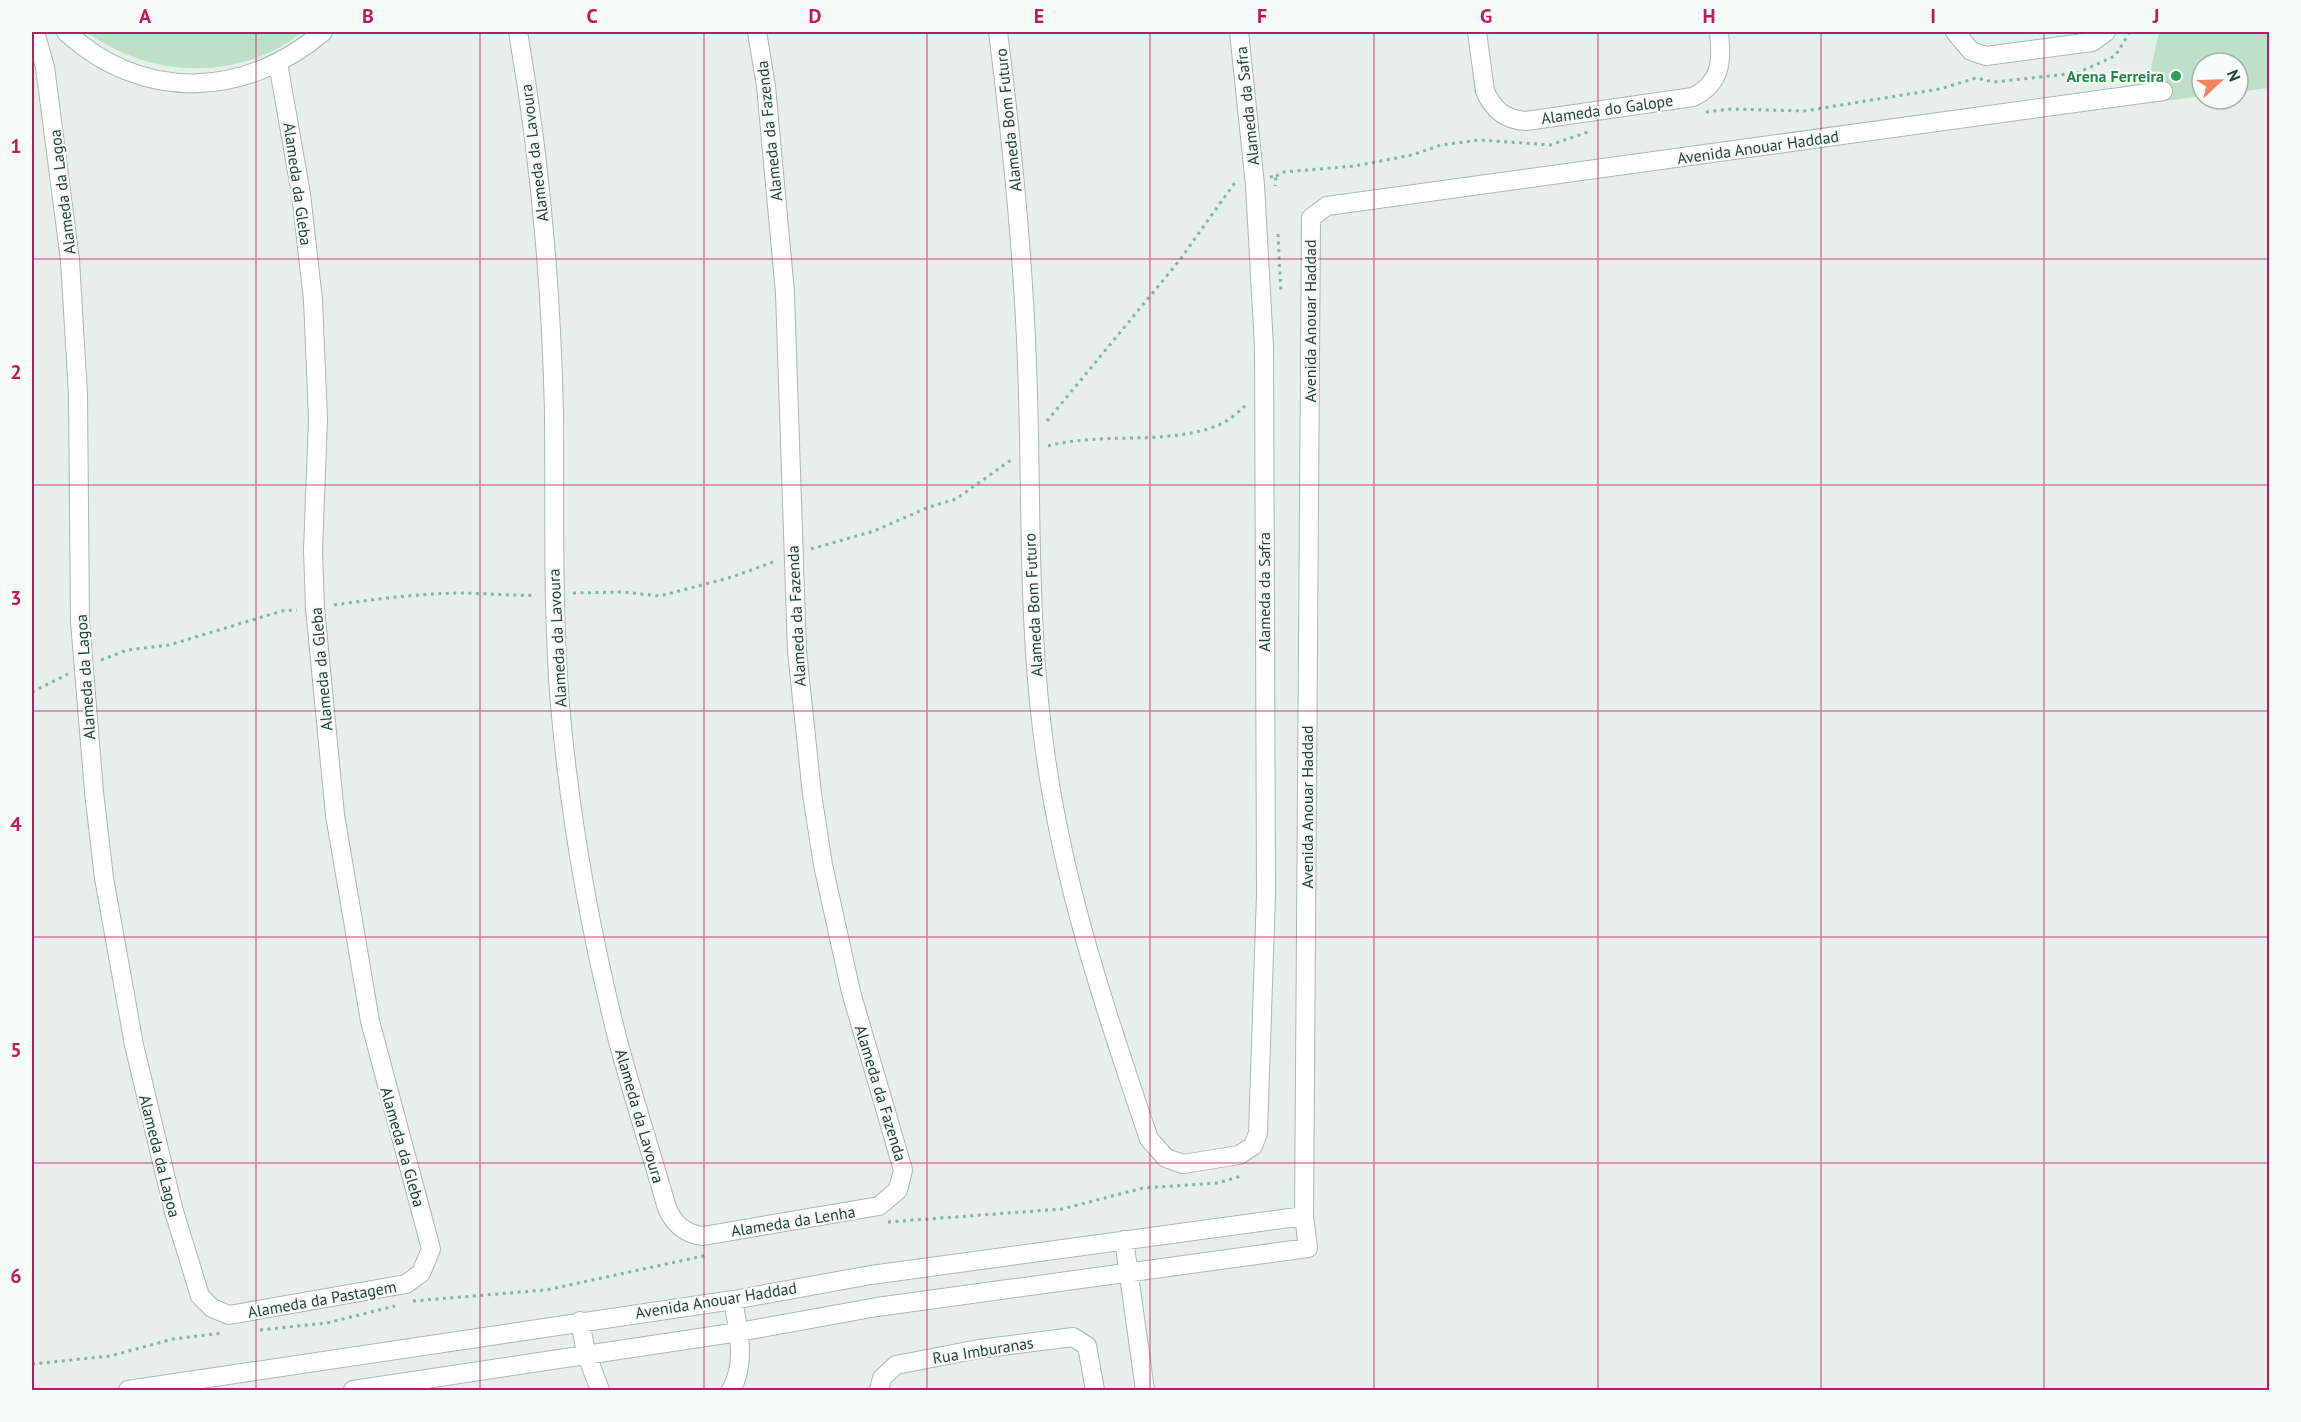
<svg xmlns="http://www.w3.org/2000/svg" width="2301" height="1422" font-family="'PT Sans',sans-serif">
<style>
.green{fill:#bfe0c8}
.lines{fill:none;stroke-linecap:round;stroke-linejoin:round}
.minor-casing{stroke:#a8b8b2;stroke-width:20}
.path{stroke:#86b3a5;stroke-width:3;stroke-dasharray:3 4.5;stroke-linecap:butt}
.minor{stroke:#fff;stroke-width:18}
.grid{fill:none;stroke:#c2185b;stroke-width:1.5;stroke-opacity:0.55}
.leisure-dot{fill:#2e9e5b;stroke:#f7fbf9;stroke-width:2}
.labels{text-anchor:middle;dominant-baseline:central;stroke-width:4.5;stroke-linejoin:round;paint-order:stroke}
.leisure-label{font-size:16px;font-weight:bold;fill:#27864d;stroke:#f7fbf9;text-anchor:end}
.street-label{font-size:16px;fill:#24423a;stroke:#f7fbf9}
.neatline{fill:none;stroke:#c2185b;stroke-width:2}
.grid-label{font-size:20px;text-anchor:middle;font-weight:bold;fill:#c2185b}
</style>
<rect width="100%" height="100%" fill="#e6efeb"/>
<path class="green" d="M86,32H301C289,44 270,53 253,59C194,78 136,67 86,32Z
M2159,32H2269V88L2238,92V63H2202V96L2143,104Z"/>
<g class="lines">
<defs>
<path id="minor" d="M35,32L45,67L70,260L78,395L80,621L94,792L104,878L134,1045L173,1208L200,1296L212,1308L229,1315L406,1284L421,1273L431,1249L370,1021L335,815L315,608L313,550L318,419L313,300L301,194L278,63
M66,32C144,103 245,98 323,32
M518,32C540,157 551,285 554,412C555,510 552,608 560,705C570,819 590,931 618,1041C633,1097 651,1152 667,1208C674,1224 684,1234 703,1236L879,1206L898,1190L903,1170L851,992L823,865L812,794L797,651L785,293L766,86L757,32
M998,32C1012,142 1023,252 1027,364C1032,488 1027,612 1043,736C1060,876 1104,1007 1149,1139L1166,1158L1183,1164L1239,1155L1253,1146L1258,1133L1266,894L1264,347L1255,185L1239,32
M1477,32L1485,91C1493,110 1506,120 1526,121L1693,97C1722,83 1722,60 1719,32
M1955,32L1971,51L1986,56L2092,42L2106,32
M1124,1240L1145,1390
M580,1321L586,1353L600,1390
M128,1390L733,1300L871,1275L1304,1216
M353,1390L739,1332L877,1307L1308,1248L1304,1216L1311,218L1327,206L2163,91
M731,1390C747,1362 738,1330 733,1300
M879,1390L882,1378L896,1365L979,1349L1073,1337L1087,1346L1095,1390"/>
</defs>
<use href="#minor" class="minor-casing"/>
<path class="path" d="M1706,112L1731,109L1804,111L1940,89L1976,78L1994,82L2077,73L2115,56L2130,32
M1276,176L1284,172L1355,166L1412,155L1441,145L1480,140L1550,145L1588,132
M1270,177L1276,176L1275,186
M1278,234L1281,293
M1047,421L1179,261L1236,181
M1048,446C1104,431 1172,447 1223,423C1231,419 1239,411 1245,406
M811,549L874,531L929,507L956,499L1011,460
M573,593L623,592L660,596L732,577L776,561
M334,605C375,599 416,594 458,593C484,593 510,596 536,595
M101,660L127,650L169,645L282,611L297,610
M32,692L68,674
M888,1222L1062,1209L1143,1188L1218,1183L1238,1177L1242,1173
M413,1301L546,1290L708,1255
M260,1330L327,1323L395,1306
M32,1364L110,1356L173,1339L223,1333"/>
<use href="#minor" class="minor"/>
</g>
<path class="grid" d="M256,32V1390M480,32V1390M704,32V1390M927,32V1390M1150,32V1390M1374,32V1390M1598,32V1390M1821,32V1390M2044,32V1390M32,259H2270M32,485H2270M32,711H2270M32,937H2270M32,1163H2270"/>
<circle class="leisure-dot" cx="2176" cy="76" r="6"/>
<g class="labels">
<g class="leisure-label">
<text x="2164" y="76">Arena Ferreira</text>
</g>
<g class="street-label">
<text transform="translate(1247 106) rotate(-96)">Alameda da Safra</text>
<text transform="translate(1607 109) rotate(-8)">Alameda do Galope</text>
<text transform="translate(1008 120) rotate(-96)">Alameda Bom Futuro</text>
<text transform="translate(769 131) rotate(-96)">Alameda da Fazenda</text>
<text transform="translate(1758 147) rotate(-8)">Avenida Anouar Haddad</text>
<text transform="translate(534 153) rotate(-97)">Alameda da Lavoura</text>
<text transform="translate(298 184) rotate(82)">Alameda da Gleba</text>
<text transform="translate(62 192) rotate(-97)">Alameda da Lagoa</text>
<text transform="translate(1310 321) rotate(-90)">Avenida Anouar Haddad</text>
<text transform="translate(1264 592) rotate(-90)">Alameda da Safra</text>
<text transform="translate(1033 605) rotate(-93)">Alameda Bom Futuro</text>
<text transform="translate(796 616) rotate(-93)">Alameda da Fazenda</text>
<text transform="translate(557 638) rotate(-93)">Alameda da Lavoura</text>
<text transform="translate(321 669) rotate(-95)">Alameda da Gleba</text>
<text transform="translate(85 677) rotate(-94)">Alameda da Lagoa</text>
<text transform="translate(1307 807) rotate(-90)">Avenida Anouar Haddad</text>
<text transform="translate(881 1093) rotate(73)">Alameda da Fazenda</text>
<text transform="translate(640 1116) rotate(74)">Alameda da Lavoura</text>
<text transform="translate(403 1147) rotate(74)">Alameda da Gleba</text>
<text transform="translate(160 1156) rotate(76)">Alameda da Lagoa</text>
<text transform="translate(793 1221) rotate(-9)">Alameda da Lenha</text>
<text transform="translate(322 1299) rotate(-10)">Alameda da Pastagem</text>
<text transform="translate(716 1300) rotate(-9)">Avenida Anouar Haddad</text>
<text transform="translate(983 1350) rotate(-9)">Rua Imburanas</text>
</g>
</g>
<rect width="2301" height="1422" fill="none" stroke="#f7fbf9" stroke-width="66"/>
<g transform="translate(2220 81) rotate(68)"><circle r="28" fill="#f7fbf9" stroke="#a3b1ad" stroke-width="1.5"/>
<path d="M0-4.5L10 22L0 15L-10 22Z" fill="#f4845f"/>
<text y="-9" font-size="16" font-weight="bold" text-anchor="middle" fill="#24423a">N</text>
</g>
<rect x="33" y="33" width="2235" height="1356" class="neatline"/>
<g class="grid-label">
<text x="145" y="23">A</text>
<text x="368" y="23">B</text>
<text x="592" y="23">C</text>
<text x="815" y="23">D</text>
<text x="1039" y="23">E</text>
<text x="1262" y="23">F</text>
<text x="1486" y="23">G</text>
<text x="1709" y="23">H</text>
<text x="1933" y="23">I</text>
<text x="2156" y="23">J</text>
<text x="16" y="153">1</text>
<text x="16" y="379">2</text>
<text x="16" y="605">3</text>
<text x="16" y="831">4</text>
<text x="16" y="1057">5</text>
<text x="16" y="1283">6</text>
</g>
</svg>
